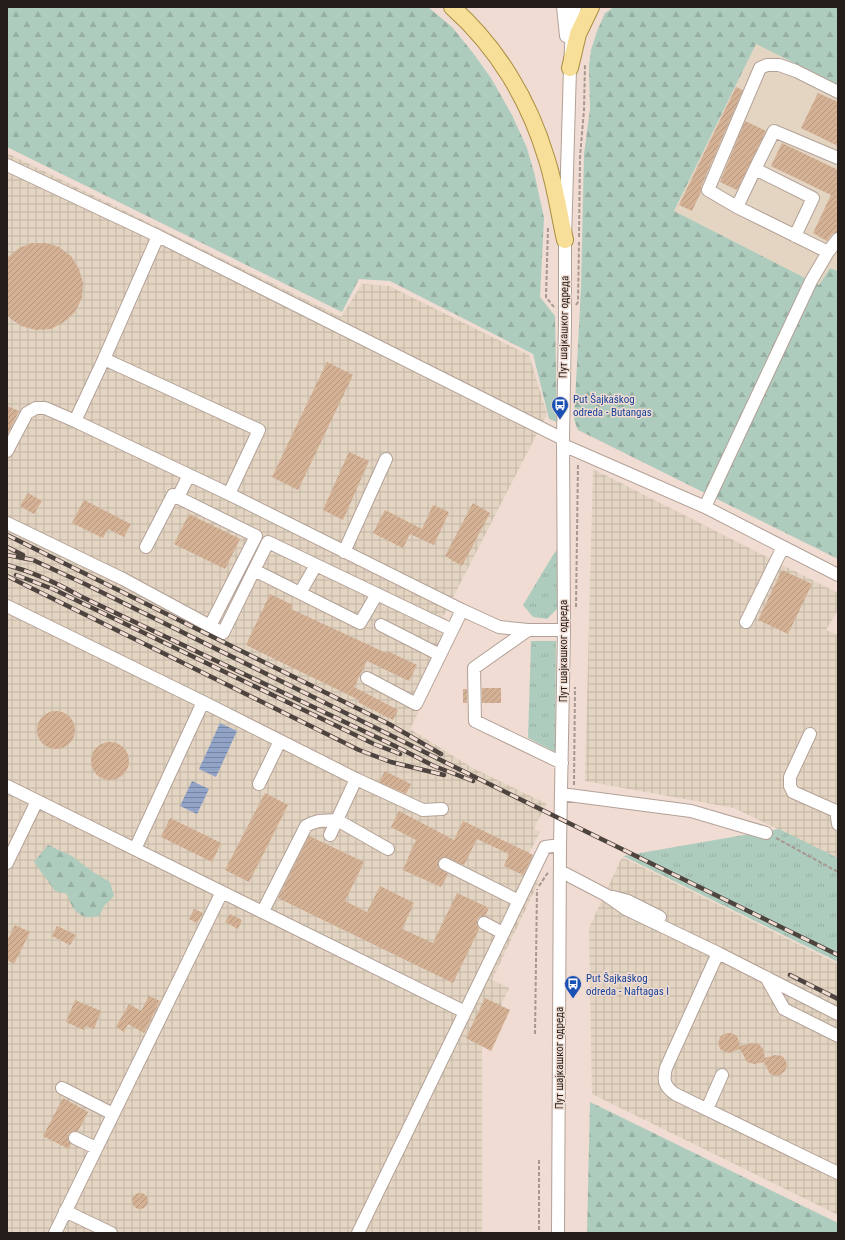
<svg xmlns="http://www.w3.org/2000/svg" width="845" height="1240" font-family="'Roboto Condensed',sans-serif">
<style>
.commercial{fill:#e3d5c2}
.industrial{fill:url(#industrial-grid)}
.grass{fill:url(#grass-tufts)}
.forest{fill:url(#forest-firs)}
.water{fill:url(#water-rules)}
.building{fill:url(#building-hatch)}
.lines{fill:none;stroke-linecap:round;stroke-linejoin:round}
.minor-casing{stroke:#b3a197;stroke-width:14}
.major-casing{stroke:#a98d40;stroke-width:18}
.path{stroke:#a7978f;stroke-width:2;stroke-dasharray:4 2;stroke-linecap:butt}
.minor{stroke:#fff;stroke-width:12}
.major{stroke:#f7df99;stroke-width:16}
.rail-casing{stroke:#4e443f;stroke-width:4.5}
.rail{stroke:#f0dcd2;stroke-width:3;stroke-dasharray:9;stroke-linecap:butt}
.labels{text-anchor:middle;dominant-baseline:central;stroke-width:3;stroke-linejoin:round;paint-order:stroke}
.street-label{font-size:11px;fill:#241d19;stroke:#f0dcd2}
.transit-label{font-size:11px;fill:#164399;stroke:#f0dcd2;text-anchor:start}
</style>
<defs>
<pattern id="industrial-grid" width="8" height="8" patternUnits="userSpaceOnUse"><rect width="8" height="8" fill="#e4d4c2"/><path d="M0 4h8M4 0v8" fill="none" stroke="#c3b6a6"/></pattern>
<pattern id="grass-tufts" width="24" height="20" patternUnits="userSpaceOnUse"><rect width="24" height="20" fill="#aeccbd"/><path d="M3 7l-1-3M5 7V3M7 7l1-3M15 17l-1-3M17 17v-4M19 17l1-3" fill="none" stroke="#96afa2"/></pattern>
<pattern id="forest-firs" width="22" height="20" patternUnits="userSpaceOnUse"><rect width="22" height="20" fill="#aeccbd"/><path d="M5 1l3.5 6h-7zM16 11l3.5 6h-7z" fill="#96afa2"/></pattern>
<pattern id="water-rules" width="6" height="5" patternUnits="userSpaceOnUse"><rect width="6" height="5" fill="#91a4c8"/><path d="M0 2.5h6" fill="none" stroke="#7685a2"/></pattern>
<pattern id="building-hatch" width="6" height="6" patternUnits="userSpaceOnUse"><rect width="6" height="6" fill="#d4b094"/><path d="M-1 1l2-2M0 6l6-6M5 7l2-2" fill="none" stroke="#b6977f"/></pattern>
</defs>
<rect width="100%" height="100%" fill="#f0dcd2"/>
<path class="commercial" d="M756,44L838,85V271L830,268L819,285L674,211Z"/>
<path class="industrial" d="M7,153L341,317L362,284L389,286L529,355L547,414L443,617L447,619L441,630L443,637L454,641L410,729L471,767L547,804L534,828L540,832L529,853L535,856L534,878L539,881L492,980L509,988L482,1047V1233H7Z
M593,469L838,593V610L826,630L838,635V858L734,808L585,781Z
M622,857L838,964V1215L592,1094L589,928Z"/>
<path class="grass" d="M557,550V609L547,619L533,617L523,605L553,555Z
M531,641H556L555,752L528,738Z
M779,829L838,858V962L623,856Z"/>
<path class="forest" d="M7,7H428L452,27L473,53L491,78L512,115L527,148L535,176L544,218L540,297L555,316L557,422L549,419L533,354L390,281L359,279L342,312L7,147Z
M614,7L838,8V85L756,44L674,211L819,285L830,268L838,271V559L578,430L574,420L581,288L584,154L590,109L589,65L591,50L597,31L605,13Z
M48,845L72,856L93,872L110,882L114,896L104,906L99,916C96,916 90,918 87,917C75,915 70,903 67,894L55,891L34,862Z
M590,1102L838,1223V1233H587Z"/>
<path class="water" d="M220,723L237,731L216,777L199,769Z
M192,781L209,789L197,814L180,806Z"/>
<path class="building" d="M736,87L743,90L701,187V192L692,211L679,205Z
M818,93L838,102V146L801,128Z
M745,121L766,131L737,190L720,182Z
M782,143L838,170V232L832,234L827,241L813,233L831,195L771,166Z
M32,243H46L59,247L71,256L79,269L83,283L82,298L75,312L64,322L51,329L36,330L21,326L10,318L7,314V258L19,248Z
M327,362L353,375L298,490L272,477Z
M7,406L19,411L7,435Z
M349,452L369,461L343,520L323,510Z
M28,493L42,501L34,514L20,506Z
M84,500L131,524L124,537L108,529L103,538L72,523Z
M473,503L490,513L462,566L445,556Z
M433,505L449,512L434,545L410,534L403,548L373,533L385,510L422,529Z
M189,514L240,539L225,569L174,544Z
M782,570L812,584L788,634L758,620Z
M270,594L293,605L291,609L386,653L387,651L417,665L409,681L367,661L354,687L398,710L393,720L358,702L359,700L246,645Z
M482,688H501V703H482Z
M463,689H467V703H463Z
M37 730a19 19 0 1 1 38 0a19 19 0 1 1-38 0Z
M91 761a19 19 0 1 1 38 0a19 19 0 1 1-38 0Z
M385,771L411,784L406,794L379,782Z
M265,793L288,805L249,882L225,870Z
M399,811L454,840L463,821L533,855L523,875L504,866L509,854L477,839L464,865L445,857L441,858L439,860L438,864L439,868L448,874L441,887L403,870L416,840L391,827Z
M170,818L221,843L212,862L161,837Z
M309,836L364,862L345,901L367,912L380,886L414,903L402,929L433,943L457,893L489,908L485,916H480L477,920V924L479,929L453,983L278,898Z
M194,909L203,913L197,923L189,919Z
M230,914L242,920L238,929L225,922Z
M15,925L30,932L14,964L7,960V941Z
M57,926L76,935L70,945L52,936Z
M149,996L160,1001L144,1033L128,1024L124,1032L116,1027L129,1004L141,1011Z
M485,998L510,1010L491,1051L466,1038Z
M75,1000L101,1011L94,1029L86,1026L84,1030L66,1022Z
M727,1033H731L737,1036L740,1046L752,1043L759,1044L763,1049L765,1058L775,1055L782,1056L786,1061L787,1065L785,1071L780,1075L776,1076L770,1074L764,1062L754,1064L747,1062L740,1049L729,1053L723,1051L720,1049L718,1042L721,1036Z
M63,1098L88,1112L78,1131H74L68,1134V1139L71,1144L69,1149L43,1136Z
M132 1201a8 8 0 1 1 16 0a8 8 0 1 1-16 0Z"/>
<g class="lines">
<defs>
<path id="minor" d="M563,7L566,36
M838,92L796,71L779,65H767L760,68L708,190L737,207L828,252L838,239
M7,165L158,236L563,439
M755,169L774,131L838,158
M737,207L755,169L813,198L795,236
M158,236L104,359L75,421L229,494L462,610L499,627L528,630H564
M104,359L259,430L229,494
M563,445L705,507L838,575
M7,451L27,413L36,408H45L75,421
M178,497L189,475
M705,507L811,281L828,252
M7,523L123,579L223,633L268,542L452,630
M146,547L173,495L256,536L210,626
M344,552L386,459
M254,570L360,623L377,594
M300,593L316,565
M7,606L203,702L356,779L423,810L442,809
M746,622L783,547
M381,625L440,655
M528,630L474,668L475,721L562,763
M367,678L416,704L462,610
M810,734L790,777V786L793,792L838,812
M259,784L280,741
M7,786C160,862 313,936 465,1012
M561,794L691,811L766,833
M838,813L837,817L838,824
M330,835L356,779
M135,849L203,702
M7,863L37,801
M445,864L519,901
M560,871L606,895L626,909L718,953L838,1014
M613,897L628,901L660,917
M263,911L306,826L312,823L319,821L337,820L388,849
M484,923L503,933
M718,953L666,1068C663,1080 664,1086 675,1094L838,1173
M766,977L784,1009L838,1036
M62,1088L113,1114
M707,1109L722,1075
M75,1138L96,1148
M65,1211L111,1233
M55,1233L222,892
M358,1233L545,847L560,845
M558,1233L560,845L564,630L563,439L565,323V240L570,68L572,27L575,7"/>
<path id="major" d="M452,7C497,47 529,100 546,157C555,184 559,213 565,240
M570,68L578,34L591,7"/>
</defs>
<use href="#minor" class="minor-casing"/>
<use href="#major" class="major-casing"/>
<path class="path" d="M548,228L546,297L554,307
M579,237L580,157L584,110L585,64
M576,305L578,302L579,242
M576,607L578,463
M574,785L575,687
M776,838L838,872
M539,886L549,871
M535,1034L537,889
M539,1160V1233"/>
<use href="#minor" class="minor"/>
<use href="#major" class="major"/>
<defs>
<path id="rail" d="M7,535L389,724L441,754
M7,547L23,555
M7,555L33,560L85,584L479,779L838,955
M7,565C33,572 57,583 80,596L393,745L434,766L473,781
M16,575L53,589L374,744L400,754
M7,576L359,750L391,762L444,775
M790,975L838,999"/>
</defs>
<use href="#rail" class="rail-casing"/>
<use href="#rail" class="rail"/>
</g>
<defs>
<symbol id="bus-pin" viewBox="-11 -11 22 30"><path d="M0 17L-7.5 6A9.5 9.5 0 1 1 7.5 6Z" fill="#1a4fb4" stroke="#f0dcd2"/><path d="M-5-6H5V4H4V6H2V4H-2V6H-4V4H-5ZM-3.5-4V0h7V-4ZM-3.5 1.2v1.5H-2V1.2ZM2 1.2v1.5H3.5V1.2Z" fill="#fff"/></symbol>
</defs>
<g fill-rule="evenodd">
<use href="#bus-pin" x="550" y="395" width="20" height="27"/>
<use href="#bus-pin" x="563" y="974" width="20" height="27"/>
</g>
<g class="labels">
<g class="street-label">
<text transform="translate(564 327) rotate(-89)">Пут шајкашког одреда</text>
<text transform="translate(563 651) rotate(-90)">Пут шајкашког одреда</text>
<text transform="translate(559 1058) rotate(-90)">Пут шајкашког одреда</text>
</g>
<g class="transit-label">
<text x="573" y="399">Put Šajkaškog<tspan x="573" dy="13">odreda - Butangas</tspan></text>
<text x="586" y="978">Put Šajkaškog<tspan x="586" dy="13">odreda - Naftagas I</tspan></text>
</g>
</g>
<rect width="845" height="1240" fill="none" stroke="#241d19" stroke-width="16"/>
</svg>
